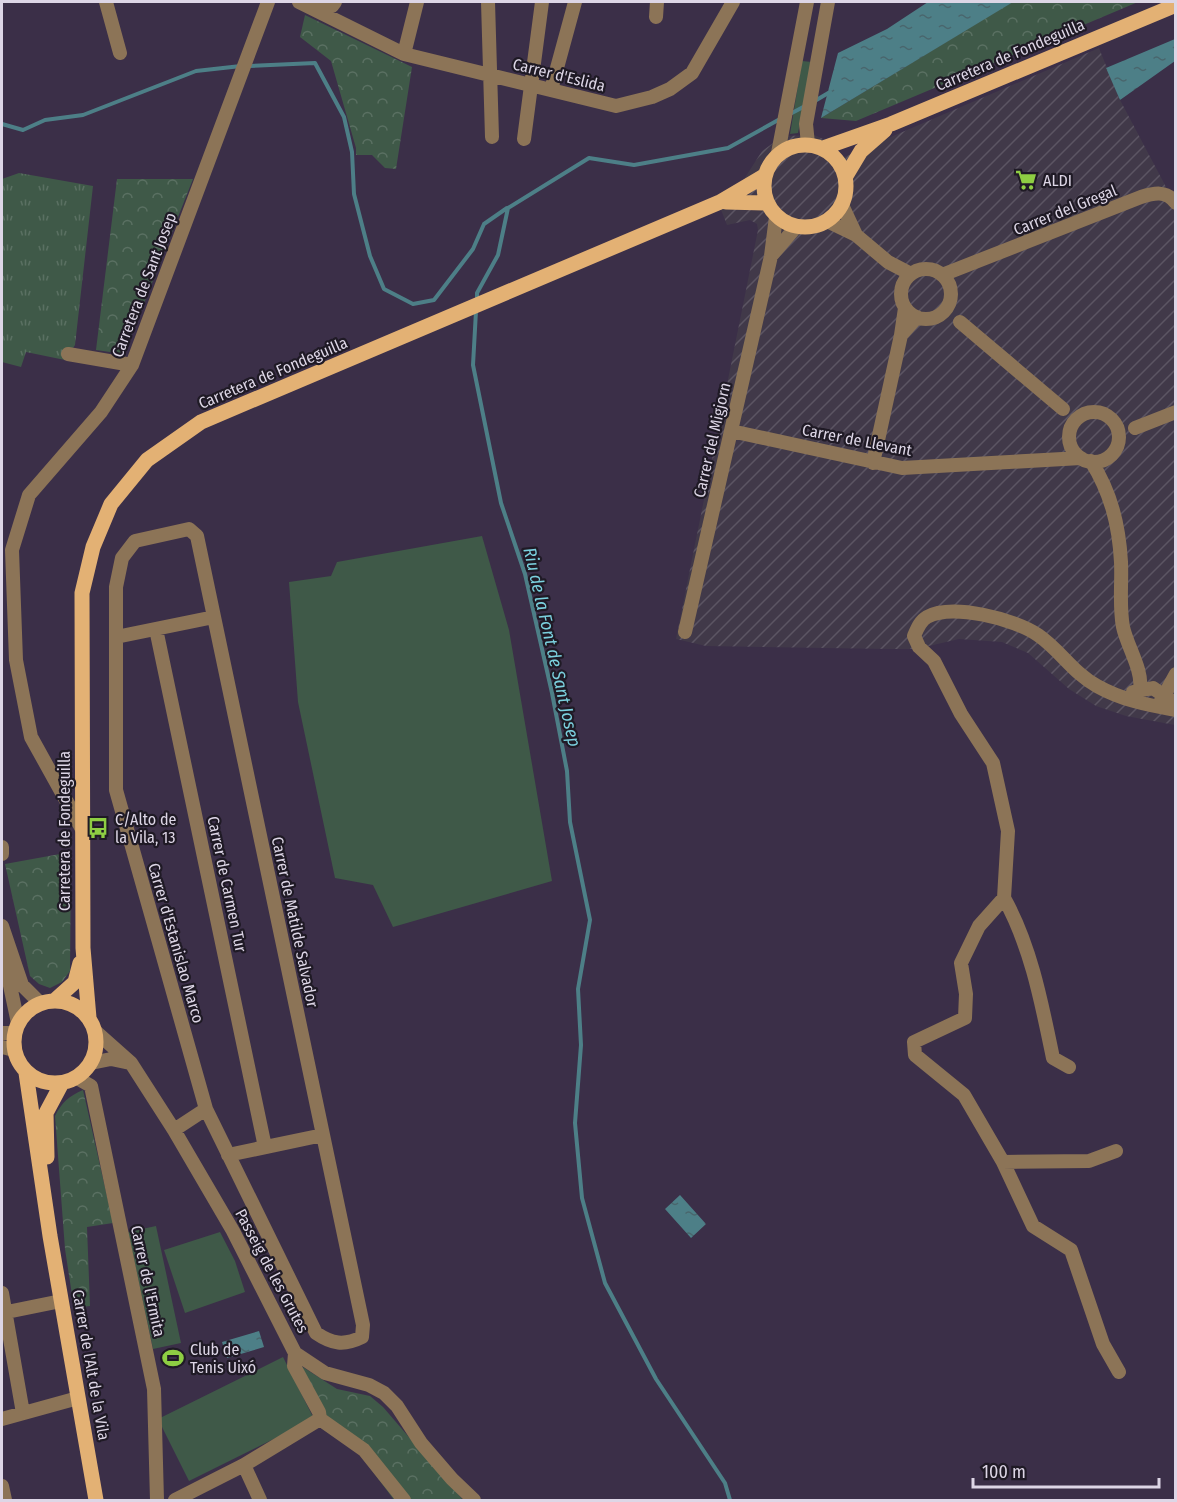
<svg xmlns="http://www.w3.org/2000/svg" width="1177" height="1502" font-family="'Fira Sans Condensed',sans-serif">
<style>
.industrial{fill:url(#industrial-furrows)}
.grass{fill:url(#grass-tufts)}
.park{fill:url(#park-crowns)}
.garden{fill:#3f5948}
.water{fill:url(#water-ripples)}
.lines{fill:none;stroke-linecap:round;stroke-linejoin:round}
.stream{stroke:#4d7f87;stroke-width:4}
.minor{stroke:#8c7457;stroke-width:14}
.major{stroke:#e3b174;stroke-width:15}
.labels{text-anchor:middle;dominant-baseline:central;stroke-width:4.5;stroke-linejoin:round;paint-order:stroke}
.street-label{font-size:16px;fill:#ddd6e6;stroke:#1f1a25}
.poi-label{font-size:16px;fill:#ddd6e6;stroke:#1f1a25;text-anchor:start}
.water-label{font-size:18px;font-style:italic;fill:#7bd0de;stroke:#1f1a25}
</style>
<defs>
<pattern id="industrial-furrows" width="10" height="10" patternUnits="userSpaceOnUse" patternTransform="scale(1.5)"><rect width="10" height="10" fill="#413949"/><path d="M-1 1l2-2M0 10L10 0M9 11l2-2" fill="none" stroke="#5c5563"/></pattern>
<pattern id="grass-tufts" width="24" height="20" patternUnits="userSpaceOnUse" patternTransform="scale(1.5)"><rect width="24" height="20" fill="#3f5948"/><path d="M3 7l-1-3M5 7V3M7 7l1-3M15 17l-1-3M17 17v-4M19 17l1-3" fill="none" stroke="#5a7062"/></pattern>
<pattern id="park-crowns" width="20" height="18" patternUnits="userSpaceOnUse" patternTransform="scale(1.5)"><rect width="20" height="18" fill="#3f5948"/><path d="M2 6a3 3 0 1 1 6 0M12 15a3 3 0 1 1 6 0" fill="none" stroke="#5a7062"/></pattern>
<pattern id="water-ripples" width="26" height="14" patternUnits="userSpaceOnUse" patternTransform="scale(1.5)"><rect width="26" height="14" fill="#4d7f87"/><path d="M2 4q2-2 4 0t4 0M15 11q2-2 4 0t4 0" fill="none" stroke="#49666d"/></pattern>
</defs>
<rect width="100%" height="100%" fill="#3b2f48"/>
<path class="industrial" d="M1099,48L1119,98L1175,204V725L1126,716L1096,706L1069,689L1028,653L1002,642L959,639L916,649H890L706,646L676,639L758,230L757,224L750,220L727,225L716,197L741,184L762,151L783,136L814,135L830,142L844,157Z"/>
<path class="grass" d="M19,173L93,186L75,345L65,360L26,352L21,367L2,362V179Z"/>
<path class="park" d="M1012,2H1138L856,121L821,118Z
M305,15L412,67L396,169L385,168L372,155H356V148L331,61L300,37Z
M117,179H193L124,354L96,350Z
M71,852L70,971L62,982L50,988L39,984L30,976L5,864Z
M83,1090L113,1223L87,1227L90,1306L74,1308L65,1249L55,1116C62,1102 69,1096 83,1090Z
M298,1364L337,1389L370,1396L383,1407L463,1500H394L359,1453L321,1428L324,1413Z"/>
<path class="garden" d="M802,61L812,62L798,133L790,134Z
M482,536L509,630L552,881L393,927L373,885L335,878L298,702L289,582L331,576L337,562Z
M156,1226L181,1343L153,1349L128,1232Z
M220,1232L235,1261L245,1292L185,1313L164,1250Z
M283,1357L314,1419L189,1481L158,1419Z"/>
<path class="water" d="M928,2H1013L821,118L838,53L887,29Z
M1175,39V61L1120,100L1106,68Z
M680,1195L706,1224L691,1238L665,1209Z
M259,1331L264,1347L227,1358L222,1342Z"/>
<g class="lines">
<path class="stream" d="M249,66L315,63L344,117L352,152L354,194L370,256L384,289L413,304L434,300L473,249L484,224L507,208
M813,102L830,92
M790,114L807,105
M2,124L23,130L45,120L83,115L196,71L241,66
M477,301V293L498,255L508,208L589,158L634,165L728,148L780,119
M476,311L473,365L501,503L525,574L552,693L567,771L570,822L590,920L578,989L581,1045L575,1123L582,1198L605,1283L656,1379L725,1483L730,1500"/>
<path class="minor" d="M106,2L120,53
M299,2L404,54L616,106L652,97L670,89L692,73L733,2
M488,2L492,137
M315,9L332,6L335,2
M656,17L657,2
M404,54L417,2
M551,90L575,2
M524,139L542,2
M808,144L806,124L828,2
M778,153L807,2
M842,205L856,235
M827,221L856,235L888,262L911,274
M771,256L796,227
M901 294a25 25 0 1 1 50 0a25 25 0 1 1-50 0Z
M942,275L1141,197C1154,193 1166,190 1176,203
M905,308L901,335L917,317
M960,322L1063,409
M68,354L132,365
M1069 437a25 25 0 1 1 50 0a25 25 0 1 1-50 0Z
M1135,428L1176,412
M731,431L902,468L1081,458
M1091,461C1111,493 1119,525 1121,562C1122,584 1119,606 1123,627C1127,646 1143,670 1140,689
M873,463L901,335
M189,529L197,536L363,1325L362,1337C344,1346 332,1344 316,1333L206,1109L116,790V587L122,558L135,541Z
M156,629L265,1147
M685,632L771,256L776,217
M116,637L214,617
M1133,692L1153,688L1176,704
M1160,703L1176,674
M82,829L31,737L16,660L12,550L29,495L101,412L132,365L268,2
M2,847V854
M1004,898C1031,946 1042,1005 1053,1058L1069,1067
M2,926L22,985L40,1003
M2,948L18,1023
M95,1031L131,1063L174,1130L233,1231L295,1353L325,1373L369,1385L384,1393L397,1406L421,1443L452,1479L474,1500
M2,1033H14
M2,1047L14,1050
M91,1063L111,1059L130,1063
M77,1078L91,1086L154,1389L157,1500
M174,1130L206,1109
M228,1155L323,1135
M1003,1162L1089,1161L1116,1151
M2,1293L23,1413
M2,1313L61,1301
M295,1353L294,1366L319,1412L320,1419
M1119,1372L1103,1344L1071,1250L1033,1226L1003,1162L964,1095L915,1055L914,1042L965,1018L966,994L961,963L979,926L1004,898L1008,831L993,763L961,714L934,661L919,647L914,636C917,629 920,621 927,617C952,603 1015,619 1038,635C1060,650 1073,673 1097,686C1122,700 1147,705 1176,710
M2,1419L78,1398
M320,1419L364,1450L404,1500
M244,1465L260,1500
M2,1486L5,1500
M175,1500L244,1465L320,1419"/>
<path class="major" d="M764 186a41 41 0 1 1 82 0a41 41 0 1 1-82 0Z
M823,148L891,124L1176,5
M846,176L861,151L885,130
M726,202L766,203
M55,1000L75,982L80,963
M14 1042a41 41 0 1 1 82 0a41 41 0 1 1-82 0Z
M89,1018L83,948L82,593L93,547L111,504L147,460L201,422L720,202L764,176
M26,1073L50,1236L96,1500
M47,1157L46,1113L62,1083"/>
</g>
<defs>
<symbol id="supermarket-bare" viewBox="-9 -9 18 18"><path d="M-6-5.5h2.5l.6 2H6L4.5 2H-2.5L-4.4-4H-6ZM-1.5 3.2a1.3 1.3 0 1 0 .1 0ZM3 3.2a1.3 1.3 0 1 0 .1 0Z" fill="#8ece43" stroke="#1f1a25" stroke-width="2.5" paint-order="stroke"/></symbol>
<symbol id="bus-bare" viewBox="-9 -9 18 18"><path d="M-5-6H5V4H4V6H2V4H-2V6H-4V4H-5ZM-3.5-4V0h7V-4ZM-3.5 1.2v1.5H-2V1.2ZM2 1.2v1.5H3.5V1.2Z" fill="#8ece43" stroke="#1f1a25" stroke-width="2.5" paint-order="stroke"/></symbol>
<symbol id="stadium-bare" viewBox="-9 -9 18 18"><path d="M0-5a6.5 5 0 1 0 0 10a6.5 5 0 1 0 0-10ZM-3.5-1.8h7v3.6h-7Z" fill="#8ece43" stroke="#1f1a25" stroke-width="2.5" paint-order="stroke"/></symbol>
</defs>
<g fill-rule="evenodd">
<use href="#supermarket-bare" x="1011" y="165" width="30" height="30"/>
<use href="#bus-bare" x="83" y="813" width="30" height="30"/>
<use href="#stadium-bare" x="158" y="1343" width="30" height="30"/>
</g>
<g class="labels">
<g class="street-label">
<text transform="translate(1010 55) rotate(-23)">Carretera de Fondeguilla</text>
<text transform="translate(559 75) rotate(14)">Carrer d'Eslida</text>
<text transform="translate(1065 210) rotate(-22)">Carrer del Gregal</text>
<text transform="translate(144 285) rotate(-69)">Carretera de Sant Josep</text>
<text transform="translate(273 373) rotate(-23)">Carretera de Fondeguilla</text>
<text transform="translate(712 440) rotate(-77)">Carrer del Migjorn</text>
<text transform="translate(857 440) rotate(11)">Carrer de Llevant</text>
<text transform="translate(64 831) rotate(-90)">Carretera de Fondeguilla</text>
<text transform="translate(227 884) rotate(78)">Carrer de Carmen Tur</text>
<text transform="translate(295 922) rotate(78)">Carrer de Matilde Salvador</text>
<text transform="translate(176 943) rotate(74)">Carrer d'Estanislao Marco</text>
<text transform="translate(272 1271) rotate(62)">Passeig de les Grutes</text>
<text transform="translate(148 1281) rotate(78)">Carrer de l'Ermita</text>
<text transform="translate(91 1365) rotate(80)">Carrer de l'Alt de la Vila</text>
</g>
<g class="poi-label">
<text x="1043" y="180">ALDI</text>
<text x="115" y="819">C/Alto de<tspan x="115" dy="18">la Vila, 13</tspan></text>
<text x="190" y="1349">Club de<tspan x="190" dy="18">Tenis Uixó</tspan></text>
</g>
<g class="water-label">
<text transform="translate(552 647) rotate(77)">Riu de la Font de Sant Josep</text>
</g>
</g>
<rect width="1177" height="1502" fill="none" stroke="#ddd6e6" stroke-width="6"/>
<path d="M973 1478v9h186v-9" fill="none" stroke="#ddd6e6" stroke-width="3"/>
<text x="982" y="1478" font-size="18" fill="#ddd6e6" stroke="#1f1a25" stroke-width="4.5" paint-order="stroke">100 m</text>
</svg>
